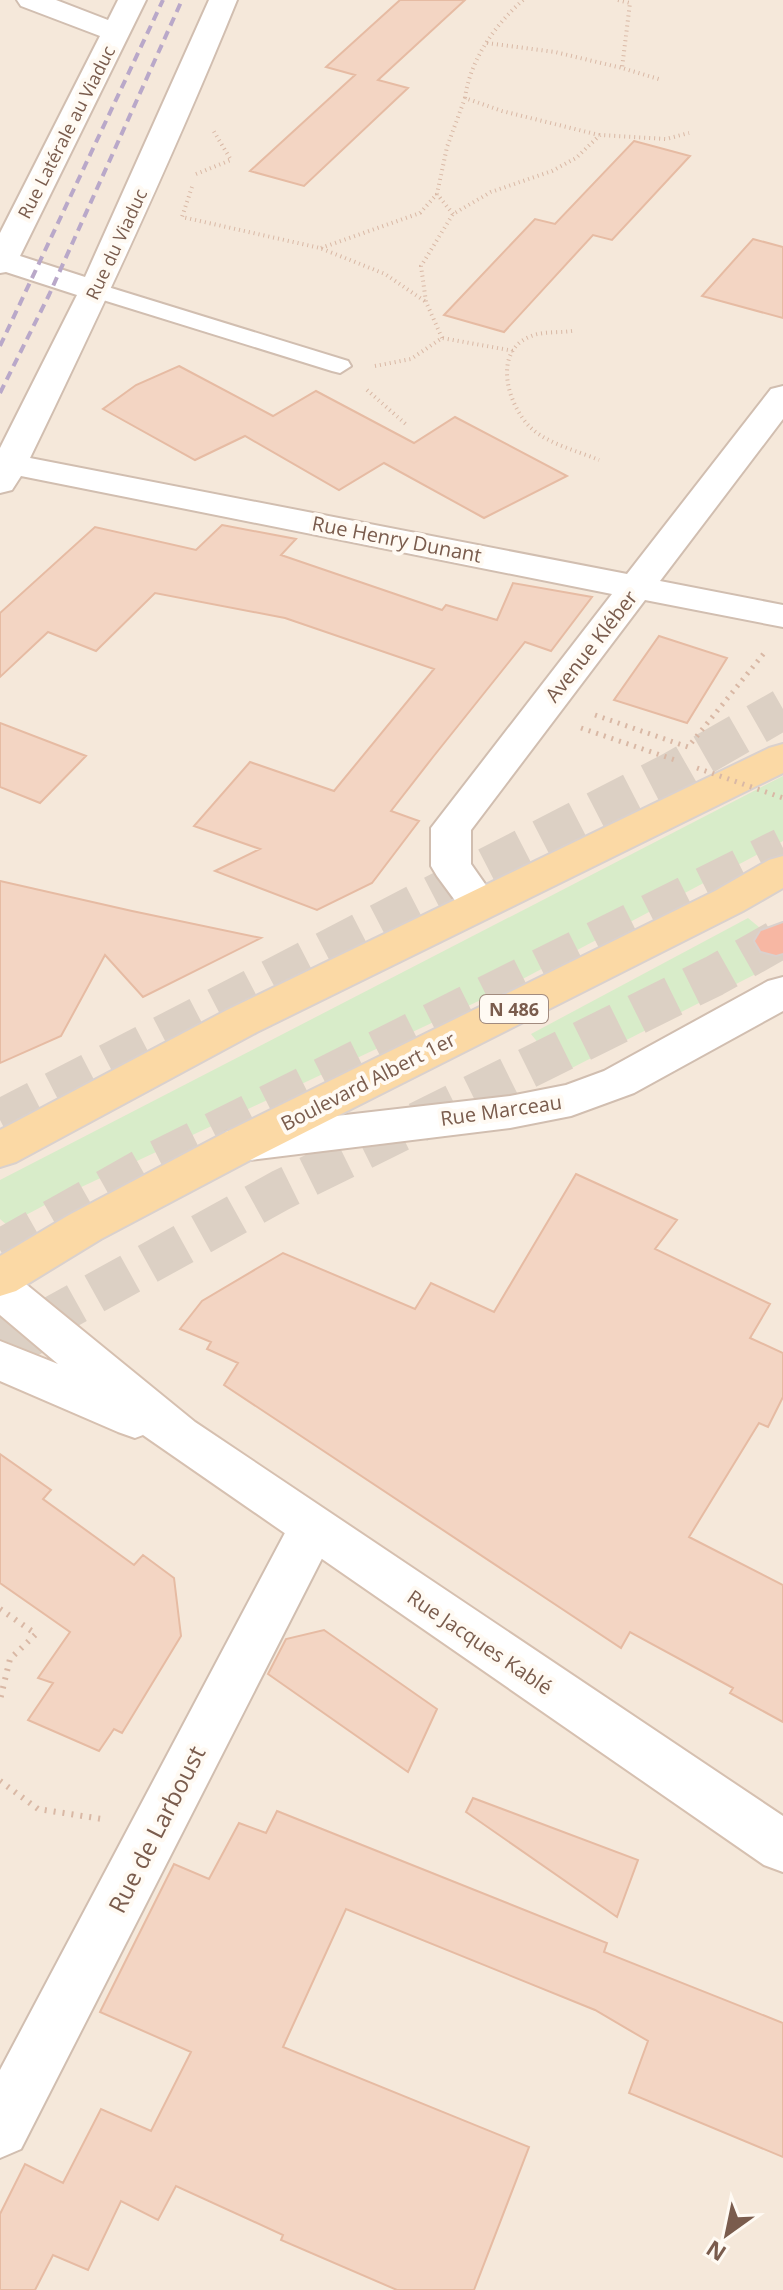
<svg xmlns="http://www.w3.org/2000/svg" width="783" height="2290" font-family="'Open Sans',sans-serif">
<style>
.residential{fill:#f5e8da}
.green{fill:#d8ecc9}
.building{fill:#f3d5c3;stroke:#e6bba3;stroke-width:2}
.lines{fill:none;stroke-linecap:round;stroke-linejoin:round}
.motorway-tunnel-far1{stroke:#dcd0c4;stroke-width:41;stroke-dasharray:41 20;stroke-linecap:butt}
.motorway-tunnel{stroke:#dcd0c4;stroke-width:53;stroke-dasharray:53 26;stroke-linecap:butt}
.service-casing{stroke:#d1beb0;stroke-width:4}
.minor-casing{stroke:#d1beb0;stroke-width:4}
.secondary-casing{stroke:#d6c0b0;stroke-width:4}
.primary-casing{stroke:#dad1cd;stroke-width:4}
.motorway-casing{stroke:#dad1cd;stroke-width:4}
.path-far2{stroke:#d9b8a5;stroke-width:4;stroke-dasharray:1 4;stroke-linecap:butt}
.path-far1{stroke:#d9b8a5;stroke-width:5;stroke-dasharray:2 6;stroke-linecap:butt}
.path{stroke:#d9b8a5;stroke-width:6;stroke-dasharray:2 7;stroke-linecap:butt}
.service{fill:#fff;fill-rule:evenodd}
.minor{fill:#fff;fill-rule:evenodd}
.secondary{fill:#fff;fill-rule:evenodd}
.primary{fill:#fbd9a5;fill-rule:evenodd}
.motorway{fill:#f7b7a3;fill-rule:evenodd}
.rail{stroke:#b9a8c9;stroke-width:4;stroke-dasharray:9 6;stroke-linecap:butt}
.path-bridge{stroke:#d9b8a5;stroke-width:5;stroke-dasharray:2 6;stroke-linecap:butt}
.labels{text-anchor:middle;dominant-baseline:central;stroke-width:8;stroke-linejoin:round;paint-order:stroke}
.far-street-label{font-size:18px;fill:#7a5c4d;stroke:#fffaf3}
.shield{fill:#fffaf3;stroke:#a28b7f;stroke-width:2}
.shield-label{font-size:18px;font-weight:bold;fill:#7a5c4d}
.street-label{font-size:20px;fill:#7a5c4d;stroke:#fffaf3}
.near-street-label{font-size:24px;fill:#7a5c4d;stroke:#fffaf3}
</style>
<rect width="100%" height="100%" fill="#fdf6ec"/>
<path class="residential" d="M0,0H783V2290H0Z"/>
<path class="green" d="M783,776V841L500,991L60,1197L7,1225L0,1219V1180Z
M748,918L783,947V960L562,1073L531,1034Z"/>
<path class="building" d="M400,0H465L378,80L408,88L304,186L250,171L355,75L326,67Z
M634,141L690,156L612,240L593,235L504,332L444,315L535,219L555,224Z
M753,239L783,247V318L702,296Z
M179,366L273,416L316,391L414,443L455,417L567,476L484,518L384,463L339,490L245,436L195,460L103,409L136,385Z
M222,525L296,539L281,555L442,610L446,605L497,620L513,583L592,597L551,651L525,642L433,757L391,811L419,821L372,883L317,910L215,871L260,849L194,826L250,762L334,791L434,669L285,618L155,593L96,651L48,632L0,677V613L95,527L196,550Z
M659,636L727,658L687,723L614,700Z
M0,723L86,756L40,803L0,787Z
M0,881L132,911L261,938L143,997L105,955L61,1036L0,1063Z
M576,1174L677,1220L655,1249L770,1304L750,1338L783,1353V1397L768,1427L759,1423L689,1537L783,1585V1722L730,1693L733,1688L630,1632L621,1648L224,1385L238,1363L207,1349L211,1342L180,1329L202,1301L283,1253L415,1309L431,1283L494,1312Z
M0,1454L51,1490L43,1499L134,1565L143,1555L174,1578L181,1636L122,1733L114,1729L99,1751L28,1720L53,1683L38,1678L70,1632L0,1583Z
M324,1630L437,1709L408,1772L268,1674L286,1639Z
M473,1798L638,1860L617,1917L466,1812Z
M277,1811L607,1943L604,1952L783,2023V2157L629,2093L648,2041L595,2010L346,1909L283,2047L529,2147L474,2290H397L281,2240L283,2235L176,2186L158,2220L121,2201L88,2270L53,2255L35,2290H0V2214L25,2164L63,2183L101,2109L151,2131L191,2052L100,2012L174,1864L209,1879L239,1823L266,1833Z"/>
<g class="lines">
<path class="motorway-tunnel-far1" d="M0,1120L671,773L783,709
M0,1250L159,1160L783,848
M41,1323L281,1190L714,976L776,941"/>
<path class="motorway-tunnel" d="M0,1346L45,1321"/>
<defs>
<path id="service" d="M95,283L348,361L351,366L340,373L332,371L87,295L84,290Z"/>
<path id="minor" d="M17,0H56L108,20L118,0H146L20,256L85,277L209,0H237C174,155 103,307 30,458L627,574L771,389L783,386V419L660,581L783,605V627L645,600L471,830V864L499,904L493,914L479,918L465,914L437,876L431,866V828L612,594L21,476L12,490L0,493V448L77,295L6,272L0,273V233L100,36L21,6Z
M783,977V1011L634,1093L571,1116L510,1128L242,1161L226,1156L220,1144L226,1132L242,1127L510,1096L566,1085L604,1071L768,981Z
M312,1508L329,1514L337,1529L21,2149L0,2158V2070L295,1514Z"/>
<path id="secondary" d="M0,1271L16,1276L195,1422L783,1816V1872L764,1865L143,1435L135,1438L118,1432L0,1381V1341L58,1364L0,1315Z"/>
<path id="primary" d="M783,744V773L257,1032L16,1162L0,1167V1130L227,1010L769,748Z
M783,856V888L743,911L258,1156L101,1239L16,1291L0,1296V1256L69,1215L226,1132L715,891L769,860Z"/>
<path id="motorway" d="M783,923V953L776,955L761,951L755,941L761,931Z"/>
</defs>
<use href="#service" class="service-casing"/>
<use href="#minor" class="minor-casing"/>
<use href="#secondary" class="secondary-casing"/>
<use href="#primary" class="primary-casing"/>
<use href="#motorway" class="motorway-casing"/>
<path class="path-far2" d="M523,0C495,25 470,60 465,98L502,111L599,135
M618,0L630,3L622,68L662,80
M487,43L555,52L622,68
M196,174L231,160L213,130
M192,187L182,217L320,248L385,274L426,302
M453,214L437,194L447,147L465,98
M321,248L420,213L437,194
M572,331C558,333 541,331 529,337C492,353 508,406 531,428C548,444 578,451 599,460
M442,338L426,302L421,266L453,214L491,192L552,171L576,158L600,135L666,139L689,133
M375,366L411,359L442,338L514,351
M367,390L408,426"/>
<path class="path-far1" d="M595,715L688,747L765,652
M581,728L678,761"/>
<path class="path" d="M0,1609L36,1634L10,1659L0,1700
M0,1781L38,1809L102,1819"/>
<use href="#service" class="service"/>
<use href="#minor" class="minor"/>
<use href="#secondary" class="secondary"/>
<use href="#primary" class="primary"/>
<use href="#motorway" class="motorway"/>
<path class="rail" d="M0,346L163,0
M0,393L49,295L182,0"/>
<path class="path-bridge" d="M697,768L783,798"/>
</g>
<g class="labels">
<g class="far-street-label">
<text transform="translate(66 132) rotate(-63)">Rue Latérale au Viaduc</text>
<text transform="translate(116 244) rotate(-65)">Rue du Viaduc</text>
</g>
<rect class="shield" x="480" y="995" width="68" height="28" rx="6"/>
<g class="shield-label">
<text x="514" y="1009">N 486</text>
</g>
<g class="street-label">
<text transform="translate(397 539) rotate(11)">Rue Henry Dunant</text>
<text transform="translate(591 646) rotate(-52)">Avenue Kléber</text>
<text transform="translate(368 1081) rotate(-27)">Boulevard Albert 1er</text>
<text transform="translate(501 1110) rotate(-8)">Rue Marceau</text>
<text transform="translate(480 1642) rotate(34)">Rue Jacques Kablé</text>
</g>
<g class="near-street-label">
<text transform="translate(156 1829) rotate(-63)">Rue de Larboust</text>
</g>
</g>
<g transform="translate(727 2234) rotate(213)" stroke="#fffaf3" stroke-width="6" paint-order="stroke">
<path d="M0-6L14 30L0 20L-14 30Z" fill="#7a5c4d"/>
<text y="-12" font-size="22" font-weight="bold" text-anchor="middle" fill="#7a5c4d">N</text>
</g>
</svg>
